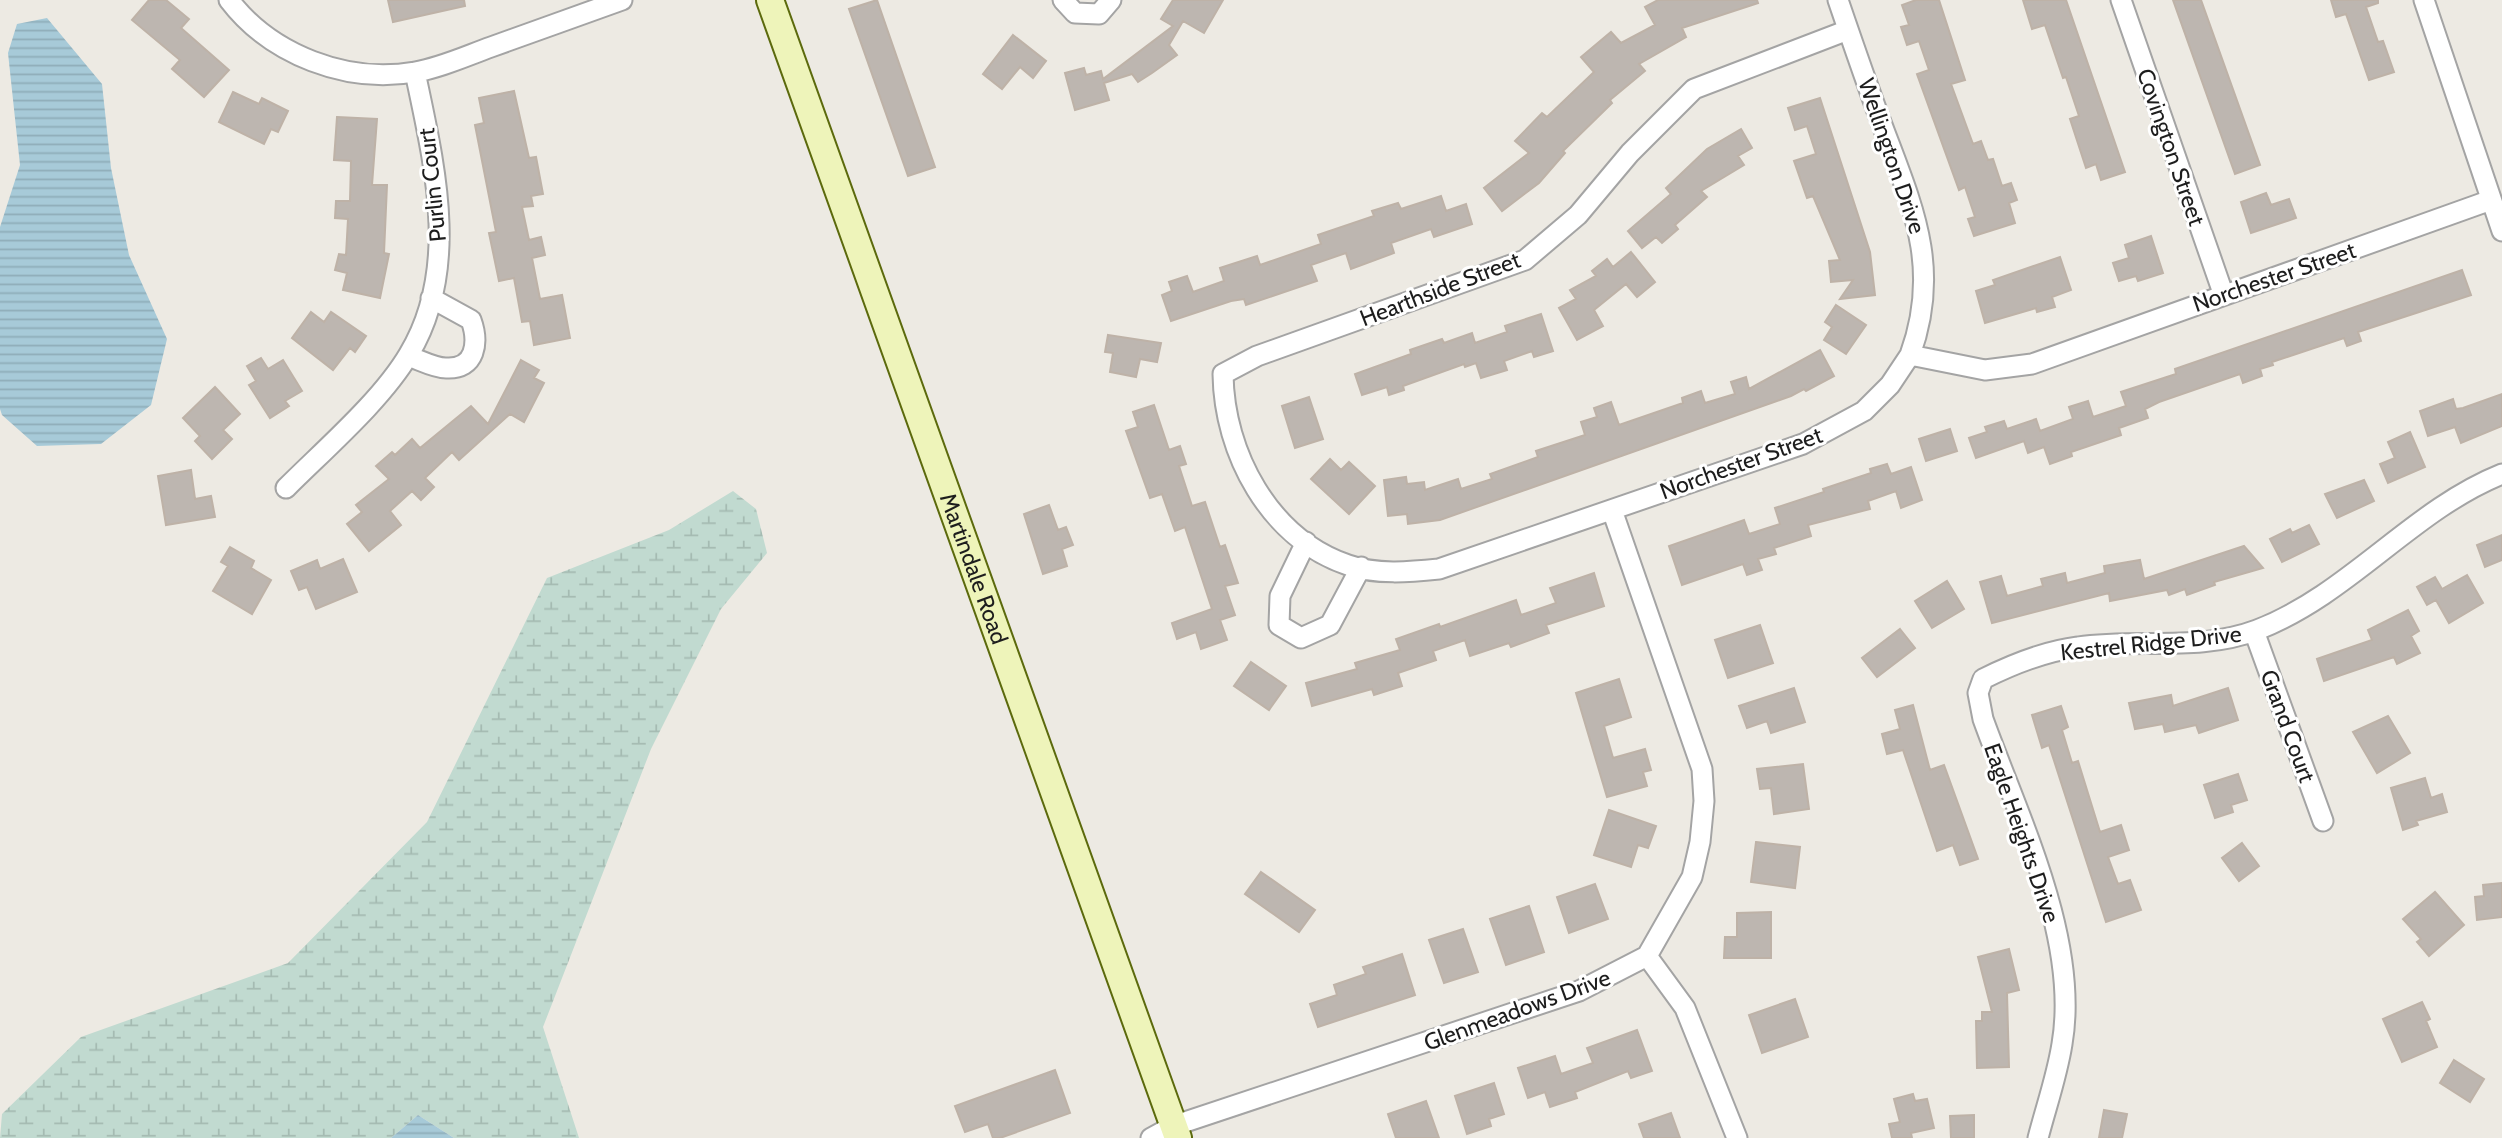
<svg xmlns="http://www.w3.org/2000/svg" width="2502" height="1138" font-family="Cabin,sans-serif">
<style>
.wetland{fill:url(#wetland-marsh)}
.water{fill:url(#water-rules)}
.building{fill:#bdb6b0;stroke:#beb2a7;stroke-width:2}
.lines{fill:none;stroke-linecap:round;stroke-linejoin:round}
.street-casing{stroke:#a4a4a4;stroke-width:23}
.secondary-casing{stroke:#5c6a0d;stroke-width:30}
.street{stroke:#fff;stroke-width:19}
.secondary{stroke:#eef4ba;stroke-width:26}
.labels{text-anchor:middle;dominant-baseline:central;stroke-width:6;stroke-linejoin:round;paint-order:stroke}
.street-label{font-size:23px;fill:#1d1d1d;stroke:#fff}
</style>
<defs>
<pattern id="wetland-marsh" width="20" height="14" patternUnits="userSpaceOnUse" patternTransform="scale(1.75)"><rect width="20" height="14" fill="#c1dad0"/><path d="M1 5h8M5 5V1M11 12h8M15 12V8" fill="none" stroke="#a5bbb2"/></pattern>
<pattern id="water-rules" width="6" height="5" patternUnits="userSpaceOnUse" patternTransform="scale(1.75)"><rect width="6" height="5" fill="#a7cad8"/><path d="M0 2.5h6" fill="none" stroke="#8fadb9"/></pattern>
</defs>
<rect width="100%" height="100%" fill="#edeae3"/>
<path class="wetland" d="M733,491L756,509L767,553L721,609L651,749L543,1027L579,1138H454L418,1115L391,1138H0L2,1114L81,1037L288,963L427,822L547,578L669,530Z"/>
<path class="water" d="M47,18L102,84L111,168L129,255L167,339L151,405L101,444L37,446L2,415L0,409V227L20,165L8,53L17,24Z
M418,1115L454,1138H391Z"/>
<path class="building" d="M149,0H166L189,19L181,28L229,70L204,97L172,69L180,60L132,20Z
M388,0H464L465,6L393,22Z
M877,0L935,167L908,176L849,9Z
M1173,0H1223L1204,33L1183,21L1169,45L1177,55L1152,73L1138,82L1132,74L1104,83L1109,100L1075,110L1065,73L1084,68L1086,75L1101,71L1103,79L1173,26L1161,19Z
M1658,0H1757L1758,3L1682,28L1686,37L1639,64L1645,71L1610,100L1612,103L1563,151L1565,153L1539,183L1502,211L1484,188L1529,153L1515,141L1542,113L1547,117L1594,72L1581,57L1611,32L1621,43L1655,25L1645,7Z
M1916,0H1939L1965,80L1951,84L1973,144L1981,141L1988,160L1993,159L2002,186L2011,183L2017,200L2009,203L2015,223L1974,236L1968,219L1975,217L1965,187L1959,190L1917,74L1929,70L1919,41L1907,45L1901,27L1909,25L1902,5Z
M2023,0H2066L2125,172L2101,180L2096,164L2086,168L2070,119L2079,116L2066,77L2063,78L2045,25L2032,29Z
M2173,0H2201L2260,165L2235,174Z
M2331,0H2378V3L2366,7L2378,42L2383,41L2394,72L2369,80L2346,14L2336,17Z
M1013,35L1046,61L1033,78L1020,67L1002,89L983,74Z
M514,91L529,158L536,157L543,194L531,196L533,206L522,207L529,240L541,237L545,255L532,258L540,299L562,295L570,338L534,345L530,321L522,322L514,278L499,281L489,233L496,232L475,125L484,123L479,98Z
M233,92L259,104L262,98L288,111L278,132L271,129L264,144L219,122Z
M1820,98L1870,252L1875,295L1840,299L1853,280L1831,282L1829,261L1840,260L1813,196L1807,198L1794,161L1816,154L1807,126L1795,130L1788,108Z
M337,117L377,119L372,185H387L384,253L389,254L380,298L343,290L347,273L335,270L339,254L346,255L348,219L335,218L336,201H350L351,161L334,160Z
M1741,129L1752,148L1738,156L1744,165L1701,191L1707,197L1675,225L1678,229L1662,243L1656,237L1642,248L1628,231L1671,194L1666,188L1707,149Z
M2266,193L2271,205L2289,199L2296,218L2251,233L2241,202Z
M1441,196L1446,211L1466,204L1472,224L1434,237L1431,229L1391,243L1394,253L1351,269L1346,253L1311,265L1317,281L1246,305L1244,299L1231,301L1171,321L1162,295L1172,291L1169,282L1187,276L1193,292L1224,281L1220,268L1257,256L1260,265L1321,244L1318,235L1374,216L1372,211L1398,203L1401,209Z
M2151,236L2163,273L2138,281L2136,276L2119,281L2113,263L2129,258L2125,245Z
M1631,252L1655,282L1637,297L1626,284L1594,310L1603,326L1577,340L1559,308L1576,299L1570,290L1596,276L1592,271L1607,259L1613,267Z
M2060,257L2071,290L2052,297L2055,307L2037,312L2036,308L1985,323L1976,291L1995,285L1993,280Z
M2462,270L2471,295L2358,332L2361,341L2347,346L2344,338L2272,362L2273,365L2260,369L2262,376L2243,383L2240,374L2159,402L2145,409L2148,418L2119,428L2121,435L2071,452L2072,456L2050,464L2044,447L2028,453L2024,441L1976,458L1969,438L1987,432L1985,427L2004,421L2007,429L2036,419L2040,431L2073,419L2069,407L2088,401L2093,417L2126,406L2121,392L2176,374L2175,369Z
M1836,305L1866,325L1846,354L1824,340L1832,327L1825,322Z
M311,312L324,322L331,312L366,336L355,352L350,348L333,370L292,338Z
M1541,314L1553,351L1534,357L1532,351L1504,361L1507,370L1481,378L1476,363L1465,367L1464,364L1403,386L1404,390L1389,395L1387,387L1362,395L1355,374L1411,354L1410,350L1442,339L1444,343L1472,333L1475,343L1507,332L1505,326Z
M1108,335L1161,343L1157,362L1140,359L1136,377L1110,372L1113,353L1105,352Z
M1820,350L1834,376L1806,391L1804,389L1791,396L1440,520L1408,524L1407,514L1388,516L1384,480L1406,477L1407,484L1424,482L1425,490L1458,479L1461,489L1492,479L1490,474L1538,457L1536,451L1585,435L1581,422L1597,417L1594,408L1611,402L1619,425L1683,403L1682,398L1701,391L1705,403L1735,394L1731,382L1746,377L1749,389Z
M261,358L268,369L283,360L302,391L285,401L289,406L270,418L249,385L256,381L247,366Z
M521,360L539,370L534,378L544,383L524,422L510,414L459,460L452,452L425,478L434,487L421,500L412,491L390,511L401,525L369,551L347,524L362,512L356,505L389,479L376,466L392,452L395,455L412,439L420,448L471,406L488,424Z
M215,387L240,414L223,430L232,439L212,459L195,441L200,436L183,418Z
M2502,394V426L2461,443L2455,427L2428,436L2420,411L2453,399L2456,409L2463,408Z
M1309,397L1323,439L1295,448L1282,406Z
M1154,405L1169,450L1180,446L1186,464L1179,466L1192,506L1205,502L1220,547L1225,545L1238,583L1225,586L1235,615L1220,620L1227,640L1201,649L1196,632L1177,639L1172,623L1212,609L1185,527L1175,531L1162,494L1150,498L1126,431L1138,427L1133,412Z
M1950,429L1957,451L1926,461L1919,439Z
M2410,432L2425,467L2388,483L2380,464L2395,458L2388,442Z
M1330,459L1341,470L1349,462L1375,486L1349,514L1311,479Z
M1887,464L1891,474L1911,467L1922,500L1901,508L1896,491L1868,501L1870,509L1808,525L1811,536L1774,548L1776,554L1758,559L1762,570L1747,575L1743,564L1682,585L1669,546L1744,520L1749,534L1780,524L1775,508L1824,492L1823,489L1871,473L1870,469Z
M191,470L195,499L211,496L215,517L166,525L158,476Z
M2364,480L2374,501L2337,518L2325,494Z
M1049,505L1058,530L1066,527L1073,545L1062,549L1067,566L1043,574L1024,514Z
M2309,525L2319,544L2282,562L2270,539L2290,529L2292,533Z
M2502,535V560L2485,567L2477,545Z
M2244,546L2263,568L2214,582L2215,585L2187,595L2185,589L2169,595L2167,590L2110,601L2109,593L1992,623L1980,582L2001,576L2007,596L2043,586L2041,579L2065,573L2067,583L2105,573L2104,566L2140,560L2144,579Z
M230,547L254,561L251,568L271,580L252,614L213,591L228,566L221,562Z
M343,559L357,592L316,609L307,587L299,590L291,571L317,560L320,569Z
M1594,573L1604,606L1546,625L1549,633L1511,647L1509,643L1470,656L1465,640L1433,651L1436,660L1398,673L1402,686L1374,695L1372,689L1312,706L1306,683L1357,669L1355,663L1400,650L1396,639L1439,624L1440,627L1516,600L1521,615L1556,603L1550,588Z
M2467,575L2483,603L2449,623L2436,600L2427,605L2417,587L2435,577L2442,589Z
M1947,581L1964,609L1932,628L1915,601Z
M2408,610L2419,631L2411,636L2420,653L2397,664L2394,657L2324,681L2317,659L2372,640L2368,630Z
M1760,625L1773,663L1728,678L1715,640Z
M1900,629L1915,648L1877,677L1862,658Z
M1251,662L1286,686L1269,710L1234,686Z
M1619,679L1631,717L1604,726L1613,758L1645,749L1651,770L1643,772L1647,786L1607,797L1576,693Z
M1794,688L1805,722L1771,733L1767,721L1747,728L1739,706Z
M2228,688L2238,720L2199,733L2196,725L2165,732L2163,724L2135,729L2129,703L2171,695L2173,706Z
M1913,705L1930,770L1944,765L1978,859L1960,865L1953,845L1937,851L1903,750L1887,754L1882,734L1900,729L1895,710Z
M2061,706L2068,727L2062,730L2072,763L2078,761L2100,832L2121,825L2129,850L2108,857L2118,884L2130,880L2141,910L2106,922L2049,745L2042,748L2032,715Z
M2388,716L2410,753L2377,773L2353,732Z
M1803,764L1809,809L1774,814L1771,788L1760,789L1757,769Z
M2238,774L2247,800L2231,805L2233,812L2215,818L2204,785Z
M2425,778L2431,798L2442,794L2447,812L2416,821L2418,825L2403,830L2391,788Z
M1609,810L1656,826L1648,848L1638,845L1631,867L1594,855Z
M1756,842L1800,847L1795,888L1751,882Z
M2242,843L2259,866L2239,881L2222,858Z
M1261,872L1315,910L1299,932L1245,894Z
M2502,883V917L2477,920L2475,897L2484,896L2483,885Z
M1595,884L1608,919L1569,933L1557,897Z
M2435,892L2464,925L2429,956L2417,942L2421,939L2403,919Z
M1529,906L1544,952L1506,965L1490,919Z
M1771,912V958H1724L1725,937H1737V913Z
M1463,929L1478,972L1444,983L1429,940Z
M2009,949L2019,990L2007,993L2009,1067L1977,1068L1976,1021H1982V1012H1992L1978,957Z
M1402,954L1415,995L1318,1027L1310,1004L1337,995L1334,985L1366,974L1363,967Z
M1795,999L1808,1037L1762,1053L1749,1015Z
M2422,1002L2430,1019L2426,1021L2437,1047L2402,1062L2383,1019Z
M1637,1030L1652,1071L1631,1078L1628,1071L1575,1092L1577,1098L1550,1107L1545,1092L1528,1098L1518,1068L1555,1056L1561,1074L1593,1063L1587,1048Z
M2454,1060L2484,1079L2470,1102L2440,1083Z
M1055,1070L1070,1113L1000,1138H993L988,1124L965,1132L955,1106Z
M1494,1083L1504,1114L1489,1119L1491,1126L1467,1134L1455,1096Z
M1913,1094L1915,1101L1927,1099L1934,1128L1911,1133L1912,1138H1892L1889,1124L1900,1122L1894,1099Z
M1426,1101L1439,1138H1396L1388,1114Z
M2104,1110L2127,1114L2122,1138H2099Z
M1671,1113L1680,1138H1644L1639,1124Z
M1974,1115V1138H1951L1950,1116Z"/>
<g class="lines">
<defs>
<path id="street" d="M229,0C271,55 347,84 415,72C440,68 466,56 491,47C535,31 578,16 622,0
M1063,0L1075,13L1099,14L1111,0
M1838,0C1852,41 1866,82 1881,122C1912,205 1942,267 1910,355
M2121,0L2223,293
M2424,0L2502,231
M1848,30L1694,89L1630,153L1578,215L1525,260L1257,356L1223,374C1224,453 1269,538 1348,565C1376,575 1410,572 1439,569L1803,444L1864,411L1890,385L1910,355L1985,370L2032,364L2491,200
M408,356C420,360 434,368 446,368C476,370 479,342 471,320L431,298
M286,488C325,449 382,400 409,354C461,268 434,163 415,72
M1306,542L1280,596L1279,625L1301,638L1330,625L1361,567
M2254,631L2323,821
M1647,956L1685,1008L1737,1138
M1151,1138L1173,1126L1579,991L1647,956L1692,877L1700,842L1704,801L1702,769L1612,510
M2038,1138C2046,1107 2057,1076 2062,1044C2080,940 2018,816 1983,719L1978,693L1983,679C2011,665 2046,651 2078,647C2138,638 2199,652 2257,630C2350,594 2412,510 2502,474"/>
<g id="secondary">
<path id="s1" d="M770,0L1178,1138"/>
</g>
</defs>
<use href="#street" class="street-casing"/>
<use href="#secondary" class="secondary-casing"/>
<use href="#street" class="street"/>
<use href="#secondary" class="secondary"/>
</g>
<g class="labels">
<g class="street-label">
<text transform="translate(2171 147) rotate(71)">Covington Street</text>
<text transform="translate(1892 156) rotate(71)">Wellington Drive</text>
<text transform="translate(432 185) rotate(-96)">Purlin Court</text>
<text transform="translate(2274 277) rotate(-19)">Norchester Street</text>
<text transform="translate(1440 289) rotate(-21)">Hearthside Street</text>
<text transform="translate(1741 463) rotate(-20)">Norchester Street</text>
<text stroke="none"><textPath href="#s1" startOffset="604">Martindale Road</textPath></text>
<text transform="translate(2151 643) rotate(-6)">Kestrel Ridge Drive</text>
<text transform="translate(2288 726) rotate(70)">Grand Court</text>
<text transform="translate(2022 833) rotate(71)">Eagle Heights Drive</text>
<text transform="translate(1517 1010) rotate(-20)">Glenmeadows Drive</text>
</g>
</g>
</svg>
